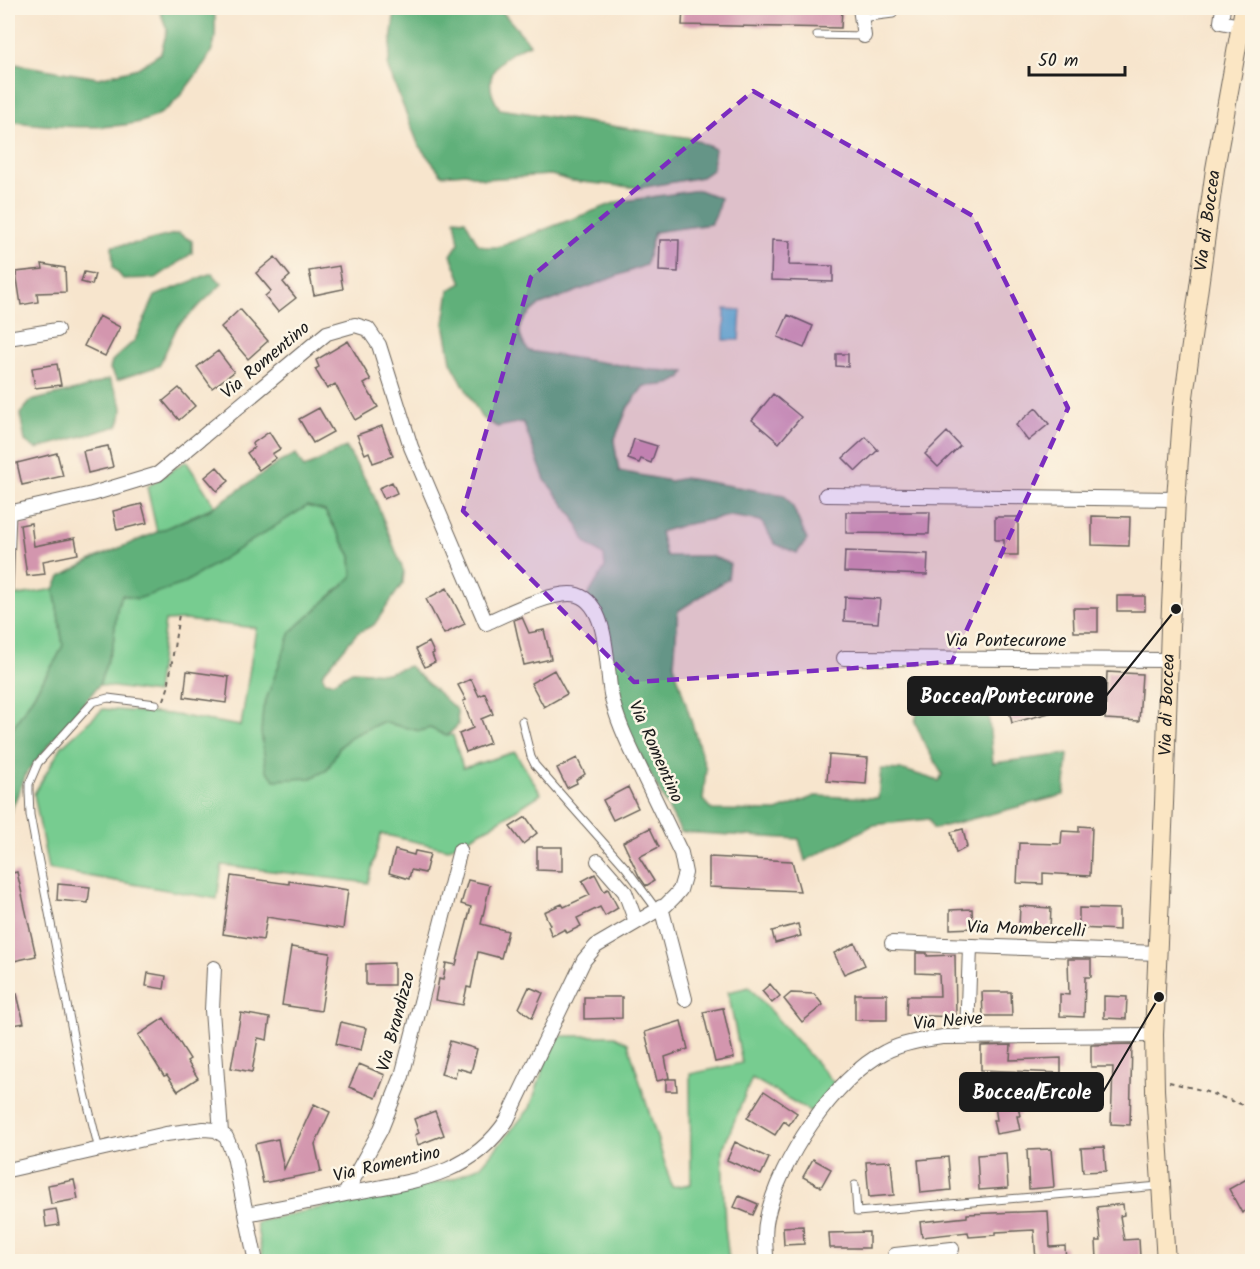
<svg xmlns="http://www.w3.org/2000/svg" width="1260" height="1269" font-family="Kalam,sans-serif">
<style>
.green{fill:#77cc90;stroke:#4a7456;stroke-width:1.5}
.forest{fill:#61b07a;stroke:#3e664b;stroke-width:1.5}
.water{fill:#56c0d2;stroke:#396e77;stroke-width:1.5}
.building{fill:#d396ae}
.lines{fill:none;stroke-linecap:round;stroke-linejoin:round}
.lane-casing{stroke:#69625a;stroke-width:9}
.street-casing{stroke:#69625a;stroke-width:16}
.secondary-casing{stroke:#69625a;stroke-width:20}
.path{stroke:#69625a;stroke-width:2;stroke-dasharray:4.5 4.5;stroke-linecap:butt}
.lane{stroke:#fff;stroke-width:7}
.street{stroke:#fff;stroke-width:14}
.secondary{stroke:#fbe6c4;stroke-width:18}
.marked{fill:#7b2cbf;fill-opacity:0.2;stroke:#7b2cbf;stroke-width:4.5;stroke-dasharray:12 8;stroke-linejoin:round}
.labels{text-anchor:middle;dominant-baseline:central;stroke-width:5;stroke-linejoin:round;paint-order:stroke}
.street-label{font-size:18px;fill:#1c1c1c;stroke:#fcf5e5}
.leader{fill:none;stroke:#1c1c1c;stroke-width:2}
.callout-dot{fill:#1c1c1c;stroke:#fcf5e5;stroke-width:2}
.callout{fill:#1c1c1c;stroke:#1c1c1c;stroke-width:2}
.callout-label{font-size:20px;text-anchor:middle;font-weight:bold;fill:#fff}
</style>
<rect width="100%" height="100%" fill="#fcf5e5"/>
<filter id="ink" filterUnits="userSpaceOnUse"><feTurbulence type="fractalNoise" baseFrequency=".0167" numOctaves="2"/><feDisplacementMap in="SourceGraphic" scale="12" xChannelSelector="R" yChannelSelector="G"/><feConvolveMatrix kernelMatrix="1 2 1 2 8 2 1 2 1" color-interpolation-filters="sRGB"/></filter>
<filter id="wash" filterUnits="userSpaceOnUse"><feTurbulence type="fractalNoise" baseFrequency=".008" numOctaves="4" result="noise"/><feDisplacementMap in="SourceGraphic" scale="24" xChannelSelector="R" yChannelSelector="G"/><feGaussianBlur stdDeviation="1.35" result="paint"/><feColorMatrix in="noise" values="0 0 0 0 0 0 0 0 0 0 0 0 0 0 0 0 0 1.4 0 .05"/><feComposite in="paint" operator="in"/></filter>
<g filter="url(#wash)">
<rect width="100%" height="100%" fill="#f7e5cd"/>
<path class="green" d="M186,461L215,506L157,532L147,487Z
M307,506L325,511L351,556L352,577L291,632L327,770L339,748L350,737L382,722L420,731L430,728L447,736L453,735L463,768L515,752L541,794L491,826L448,849L381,834L368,883L222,865L217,899L48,869L34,794L62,746L103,709L169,714L241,726L256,628L185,620L165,621L156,693L99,685L113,644L117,609L122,594L137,599L257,536Z
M54,589L63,645L57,658L11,731L8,732V597Z
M749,987L835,1084L813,1113L752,1078L722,1151L725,1227L729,1260L263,1261L256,1222L453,1179L482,1165L530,1108L554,1036H615L628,1043L672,1187L691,1184L690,1074L742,1063L728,992Z"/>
<path class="forest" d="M159,8H214C218,43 215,51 193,79C181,95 169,112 149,119C117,132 43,126 8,121V63L99,78L138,68L161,53L167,30Z
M395,8H499L530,44C500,56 477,76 500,109L691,138L715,149L712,170L702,177L640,188L572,181L551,175L483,179L466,173L442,175L419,146L388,68Z
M699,190L720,198L717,212L711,224L654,232L646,265L538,306C520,320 513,332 529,351L652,370L685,372C676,387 660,385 644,386L628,407L614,441L619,471L670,481L685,478L784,495L792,505L807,540L797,553L775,544L761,521L730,516L683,525L660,532L666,556H710L730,563L728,579L678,611L674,665L706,769L703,800L712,810L777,811L815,796L878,798L881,769L904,770L939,781L942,774L925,745L915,722L921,698L941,683L965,684L987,700L993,763L1068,754L1064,795L933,829L929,819L873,825L805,861L799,839L681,832L627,730L587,597L605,567L604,556L586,543L573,516L545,480L523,422L497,427L481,417L451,362L444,323L449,290L462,283L451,255L459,243L455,219L465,220L478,244L487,247H498L617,202Z
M178,233L192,241V253L156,278L123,279L113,267L112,246L139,243Z
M212,273L222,284L177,327L159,366L117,380L110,369L112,361L135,340L155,296Z
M109,379C119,398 127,405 118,426L36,449L25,441L20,414L31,401L84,388Z
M346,447L372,491L404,572L403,583L374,625L357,633L322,674L325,681L333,682L352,671L387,673L409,666L457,710L458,725L447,736L430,728L420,731L382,722L350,737L339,748L327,770L311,778L275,780L266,770L261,732L263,708L291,632L352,577L351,556L325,511L307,506L183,584L137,599L122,595L117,609L113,644L99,685L27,772L8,818V732L11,731L57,658L63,645L54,589L60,577L98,557L209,510L280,462L296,454L304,468Z"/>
<path class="water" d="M725,309L741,310L739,340H724Z"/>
<g id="blocks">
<path class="building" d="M683,8H842L841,28L682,25Z
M660,240H679L678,272L659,271Z
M772,240L790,241L789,265L833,266V282L771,280Z
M275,257L290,276L283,282L296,298L278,312L265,296L271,291L256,273Z
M42,264L65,268L66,292L37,293L38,302L21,305L16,272L43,269Z
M339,266L343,289L314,295L309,271Z
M84,272L95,274L92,285L81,282Z
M240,309L268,341L248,359L221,327Z
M788,315L813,326L804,348L778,337Z
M99,316L120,327L105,356L84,346Z
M348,341L371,380L364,384L378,407L355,420L335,384L327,389L315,369L319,367L316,360Z
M218,351L234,372L212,388L197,367Z
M836,354H848V367L836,366Z
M57,364L61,385L35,388L32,368Z
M179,388L195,406L179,420L163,401Z
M773,394L801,417L779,443L752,420Z
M319,408L333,432L313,443L299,419Z
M1036,408L1049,424L1028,441L1016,425Z
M382,426L393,456L373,463L369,452L365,454L357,435Z
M269,432L280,449L272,454L276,458L259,470L247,453L254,448L252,444Z
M947,432L960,446L938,467L925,454Z
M866,437L878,450L856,471L843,458Z
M634,439L657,446L651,463L641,459L639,463L628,459Z
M108,446L113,467L88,473L83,451Z
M57,453L63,476L22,485L17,463Z
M217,467L229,481L217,491L205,477Z
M392,482L397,493L384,499L379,488Z
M142,504L147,523L117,530L113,511Z
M846,512H930L929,534L846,533Z
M1092,516L1130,517L1129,546L1092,545Z
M995,517H1018V555H1004V540H995Z
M31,523L34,546L75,538L78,554L43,561L45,574L27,576L20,525Z
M845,551L928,554L927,575L844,572Z
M447,588L465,624L444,634L426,599Z
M1117,596H1145V611H1117Z
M845,597L880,599L878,623L844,621Z
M1073,608H1098V632H1074Z
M522,617L529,633L544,630L551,659L524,665L514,620Z
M429,642L434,653L432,654L435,662L425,667L416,649Z
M554,670L567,694L544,707L531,683Z
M187,671L229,677L226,703L184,697Z
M1107,672L1142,674L1139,721L1105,719Z
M471,679L479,696L485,693L493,714L481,719L490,743L466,752L459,734L473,728L463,701L466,700L458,685Z
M1049,696L1053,712L1012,723L1008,706Z
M829,755L868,758L866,784L827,781Z
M577,758L585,774L576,780L577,783L567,788L557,768Z
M628,787L638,808L613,820L603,800Z
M526,817L537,833L523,844L510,827Z
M1079,826L1092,827L1090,876L1043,873V884L1017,883L1019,843L1061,844L1062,831L1079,832Z
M650,828L659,847L639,857L654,881L646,886L639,876L623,842Z
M963,829L967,847L956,853L951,832Z
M537,847H562V871L537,870Z
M395,850L414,855L415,851L430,854L425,873L411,870L409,879L389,873Z
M709,857L792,861L800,891L709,887Z
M17,872L36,956L14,961L8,933V874Z
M595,874L604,891L608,889L618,908L605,916L600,907L577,918L581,926L567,933L565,929L552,936L548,926L550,925L544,912L562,904L564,907L590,895L582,881Z
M231,876L289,884V881L348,890L343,929L267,917L263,940L223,934Z
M468,880L490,885L481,924L508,931L501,958L478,952L471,988L467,987L463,1005L435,1000L439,979L443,980L446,963L456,965L471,907L461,904Z
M58,884L90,887L88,903L57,900Z
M1020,906L1051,908L1050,928L1019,927Z
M1079,908L1119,909V930L1079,928Z
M972,909L973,928L950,929V910Z
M798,924L801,936L775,943L772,931Z
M855,943L865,965L844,974L834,953Z
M291,947L330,953L321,1011L282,1005Z
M916,953H927V956L955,955L956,1017L906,1015L907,996H940L939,974L916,973Z
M1068,959H1091V977H1085L1084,1017L1060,1016V994L1069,995Z
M394,963V985H366V964Z
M148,973L166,976L164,989L146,986Z
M770,984L780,996L772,1003L762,991Z
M529,987L543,993L532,1018L519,1008Z
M982,992H1011L1012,1016H983Z
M791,993L814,994L823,1005L802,1022L784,999Z
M17,994L24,1023L8,1026V996Z
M855,994H887V1020H855Z
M1104,996L1127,997L1126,1019L1104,1018Z
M584,997H622V1018L584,1019Z
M723,1008L734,1058L715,1062L703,1012Z
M241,1013L270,1018L267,1040L258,1038L252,1072L231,1068Z
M164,1018L190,1059L187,1061L198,1078L178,1091L167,1075L164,1076L138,1035Z
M681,1021L688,1049L665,1057L669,1078L657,1081L645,1032Z
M341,1022L366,1028L361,1050L336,1044Z
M450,1041L477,1049L471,1072L457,1068L455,1078L441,1074Z
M1132,1044L1130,1125L1111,1124L1113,1067H1091V1045Z
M1011,1045L1010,1060L1061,1058V1073L981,1070V1046Z
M359,1064L385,1075L376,1098L349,1087Z
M666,1079H676L677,1091H666Z
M1022,1088L1023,1100L1017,1101L1020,1116H1017L1020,1130L996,1134L993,1120H997L993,1091Z
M764,1091L797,1113L789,1125L784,1121L775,1135L747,1118Z
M314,1104L330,1112L315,1144L321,1172L263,1183L255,1144L278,1139L284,1169Z
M435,1111L444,1135L418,1145L415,1135L419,1133L414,1119Z
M735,1142L769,1158L761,1175L727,1160Z
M1104,1147L1106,1171L1083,1172L1081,1148Z
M1051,1149L1054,1187L1029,1189L1027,1150Z
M1006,1153L1008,1188L979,1190L977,1155Z
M948,1157L951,1190L921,1193L918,1160Z
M813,1159L831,1169L821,1187L803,1177Z
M891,1161L894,1195L869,1197L866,1162Z
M1252,1176V1207L1242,1213L1229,1189Z
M74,1180L78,1199L51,1204L48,1185Z
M739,1196L758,1204L753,1215L734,1207Z
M1123,1204L1124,1215L1120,1216L1124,1240L1139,1239L1140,1257L1097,1259L1096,1241H1101L1097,1207Z
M56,1209L59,1225L46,1227L44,1211Z
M1048,1211L1050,1247L1065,1246L1066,1262H1036L1034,1230L996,1232V1235L969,1237L968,1232L922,1237L920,1222L967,1217V1214Z
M803,1226L804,1244L784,1245L783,1227Z
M869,1232V1248H830L829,1233Z"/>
</g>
</g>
<g filter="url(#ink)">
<use href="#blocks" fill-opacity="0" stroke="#69625a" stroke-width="1.5"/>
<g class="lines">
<defs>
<path id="lane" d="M861,18L893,14
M817,35L864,36
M9,595L12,512
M522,721L531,757L535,765L626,868L657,910
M99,1150L82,1081L36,847L30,815L29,792V784L38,763L93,702L108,698L156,704
M855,1185L857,1212L1159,1186"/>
<path id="street" d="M860,8L864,36
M1223,8L1221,22L1240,26
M8,338L57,330
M826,495L1176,499
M8,513L92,494L158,474L327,333L355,325L368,329L379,345L411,447L486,623C506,614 556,589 577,595C609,605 606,667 611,694C616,719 628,743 639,766C653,795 667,824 681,853L685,873L680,890L674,897L666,905L596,946L584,960L507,1120C468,1179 409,1181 346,1194C312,1201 279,1208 246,1214
M844,658L1168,660
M598,861L625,892L636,922
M661,907L685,999
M892,943L1158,953
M214,968L212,1010L221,1133
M967,1037L970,946
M8,1170L166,1134L204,1129L216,1130L226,1137L234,1156L256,1262
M345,1194L381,1129L402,1076L460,850
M766,1255C765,1242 764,1230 767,1218C778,1163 835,1077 885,1052C902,1043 923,1040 943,1037L1154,1035
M896,1262L895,1255L952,1249"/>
<g id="secondary">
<path id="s1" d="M1166,1262L1155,1090L1154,1035L1164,804L1170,628L1176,499L1183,404L1215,169L1244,8"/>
</g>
</defs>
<use href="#lane" class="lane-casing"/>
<use href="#street" class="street-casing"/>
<use href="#secondary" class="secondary-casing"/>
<path class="path" d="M164,700L168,688L179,614
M1169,1082L1201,1090L1252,1108"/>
<use href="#lane" class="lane"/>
<use href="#street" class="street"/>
<use href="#secondary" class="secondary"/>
</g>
</g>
<path class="marked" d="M753,91L973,216L1068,408L952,662L634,682L463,511L531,277Z"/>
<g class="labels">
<g class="street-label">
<text stroke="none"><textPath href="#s1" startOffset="1044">Via di Boccea</textPath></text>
<text transform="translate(266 361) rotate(-40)">Via Romentino</text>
<text x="1006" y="641">Via Pontecurone</text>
<text stroke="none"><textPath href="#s1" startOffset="558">Via di Boccea</textPath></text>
<text transform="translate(655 752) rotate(66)">Via Romentino</text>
<text transform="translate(1026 930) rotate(2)">Via Mombercelli</text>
<text transform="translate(397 1022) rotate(-75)">Via Brandizzo</text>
<text transform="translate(948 1022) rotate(-5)">Via Neive</text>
<text transform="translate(387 1165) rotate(-13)">Via Romentino</text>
</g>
</g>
<path class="leader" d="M1176 609L1106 696M1159 997L1103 1092"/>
<g class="callout-dot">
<circle cx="1176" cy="609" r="6"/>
<circle cx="1159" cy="997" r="6"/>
</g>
<g class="callout">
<rect x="908" y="677" width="198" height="38" rx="6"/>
<rect x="960" y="1073" width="143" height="38" rx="6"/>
</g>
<g class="callout-label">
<text x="1007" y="703">Boccea/Pontecurone</text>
<text x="1032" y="1099">Boccea/Ercole</text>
</g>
<rect width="1260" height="1269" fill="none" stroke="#fcf5e5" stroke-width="30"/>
<path d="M1029 66v9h96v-9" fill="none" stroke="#1c1c1c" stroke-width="3"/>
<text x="1038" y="66" font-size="18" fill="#1c1c1c" stroke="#fcf5e5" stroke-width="4.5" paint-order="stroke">50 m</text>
</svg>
